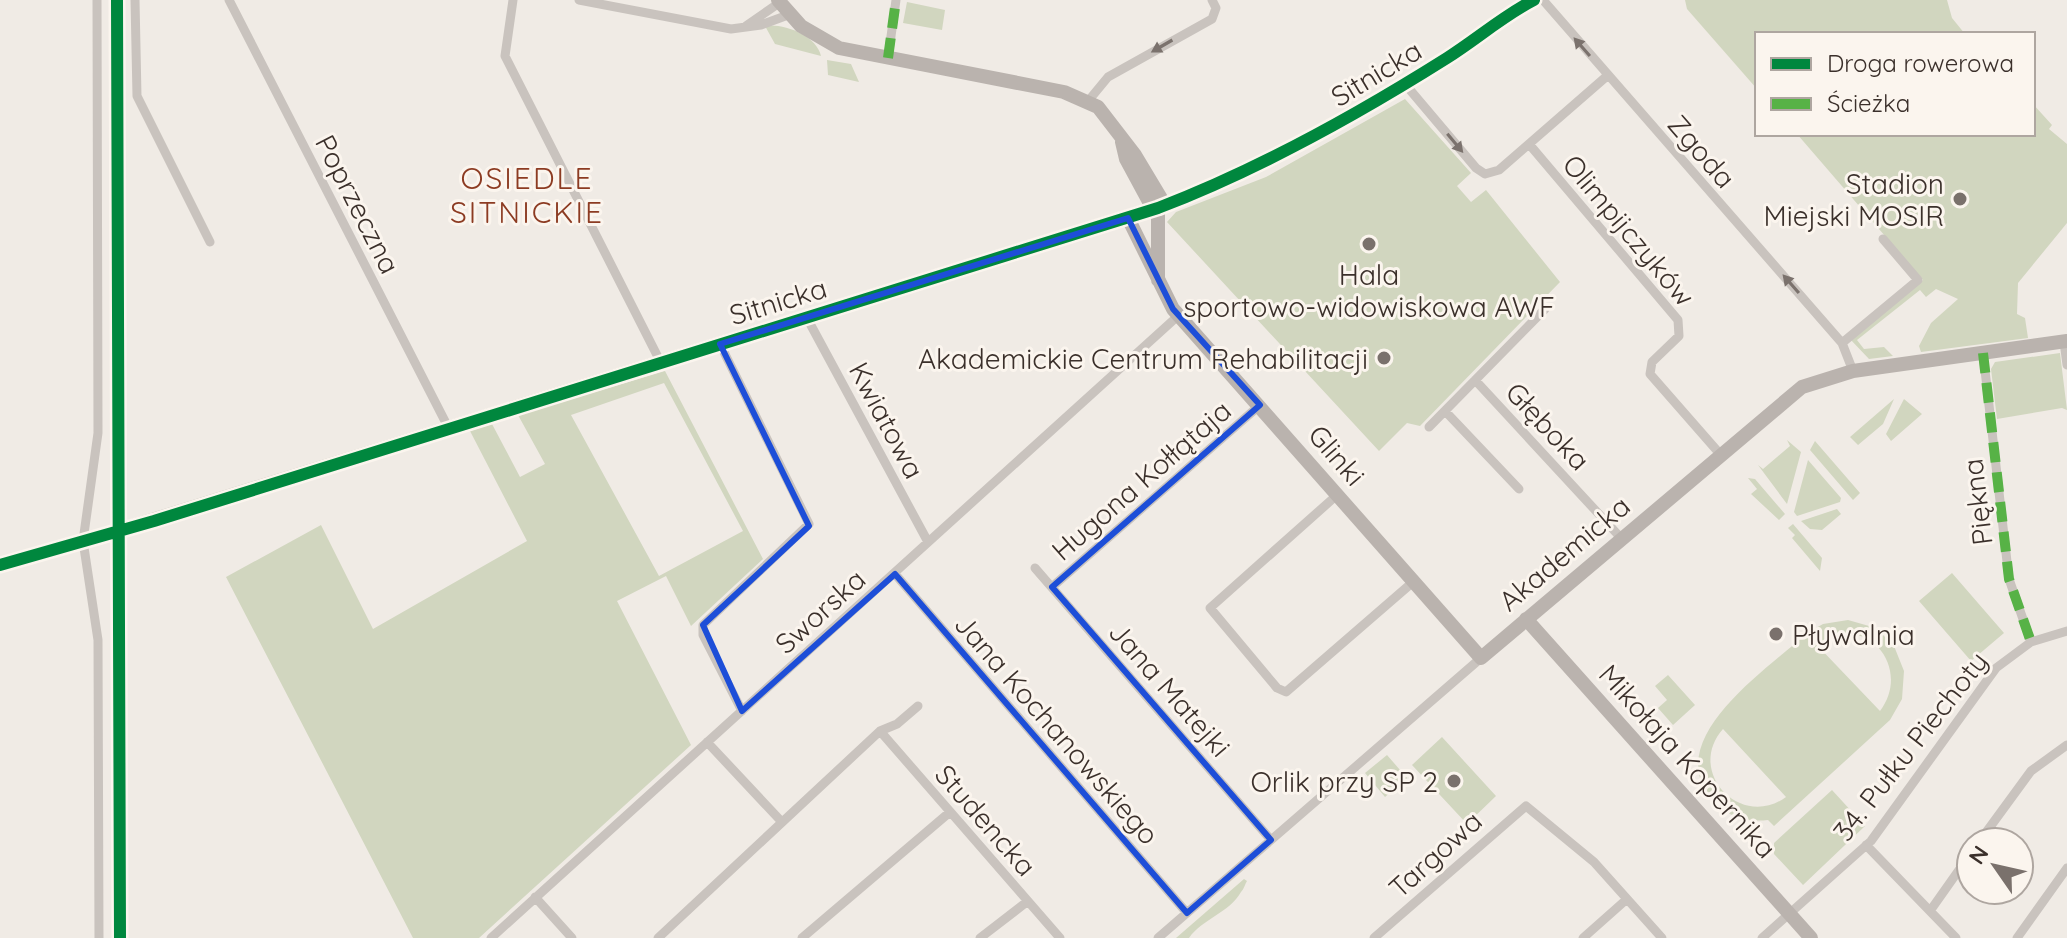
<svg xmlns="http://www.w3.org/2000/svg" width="2067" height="938" font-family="Quicksand,sans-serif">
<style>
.green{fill:#d1d6bf;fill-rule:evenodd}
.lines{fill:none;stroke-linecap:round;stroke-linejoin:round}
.street{stroke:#c9c3be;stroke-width:9}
.secondary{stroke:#bab3ae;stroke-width:14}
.primary{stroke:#b8b1ad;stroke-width:14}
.quiet{stroke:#57b246;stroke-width:10;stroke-dasharray:20 10;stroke-linecap:butt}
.cycleway-casing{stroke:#fbf5ee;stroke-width:17}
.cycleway{stroke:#00873e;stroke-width:12}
.oneway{fill:#7b726d}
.marked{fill:none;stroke:#1d4ed8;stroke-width:6;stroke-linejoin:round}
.poi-dot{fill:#7a716c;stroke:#fbf5ee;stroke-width:3}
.labels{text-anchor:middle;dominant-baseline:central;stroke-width:6;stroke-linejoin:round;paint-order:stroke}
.street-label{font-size:28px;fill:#3b302b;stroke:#fbf5ee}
.poi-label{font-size:28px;fill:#3b302b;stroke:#fbf5ee;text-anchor:end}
.neighbourhood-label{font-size:30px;letter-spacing:2px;fill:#8c3b22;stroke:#fbf5ee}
</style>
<rect width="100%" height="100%" fill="#f0ebe5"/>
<path class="green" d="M1685,0H1947L1952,18L1965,34H1757V89L1687,9Z
M907,2L945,10L942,30L903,23Z
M765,26C784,23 817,36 821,56L775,44Z
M827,60L851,64L859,82L828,75Z
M1405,99L1471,173L1457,186L1471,202L1486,190L1560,282L1420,426L1407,423L1379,451L1167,222L1176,212L1266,177Z
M2033,104L2052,125L2049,129L2067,144V223L2018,283L2017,314L2025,318L2028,338L1921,352L1919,346L1931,323L1958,299L1936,289L1926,297L1920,290L1857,340L1864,349L1884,347L1893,356L1869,359L1850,339L1923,280L1797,134H2033Z
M2060,353L2067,410L2062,408L1997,419L1991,369L1995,362Z
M665,371L763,559L691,626L666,576L617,601L691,745L479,938H413L226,577L321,525L373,629L527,541L470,431L492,424L520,477L545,464L518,415ZM664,383L743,531L659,576L571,415Z
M1894,399L1883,424L1858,445L1850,437Z
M1904,399L1922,414L1891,441L1886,434Z
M1787,440L1801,452L1787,504L1758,465L1763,469L1790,446Z
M1815,441L1860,493L1853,500L1810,450Z
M1808,460L1841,498L1840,502L1797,516L1794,512Z
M1748,478L1755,479L1785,514L1779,520L1751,494L1757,489Z
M1837,509L1841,514L1822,530L1810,529L1801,521Z
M1793,524L1822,558L1820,571L1792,538L1795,535L1788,528Z
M1952,573L2004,633L1971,661L1919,601Z
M1848,620L1876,628L1894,646L1904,671L1902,699L1890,720L1774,826L1768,820C1745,823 1723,815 1709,796C1665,736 1767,670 1807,633L1823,624ZM1836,634C1881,627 1907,676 1880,711L1816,644ZM1723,729L1786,797C1741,830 1685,772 1723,729Z
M1668,675L1695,705L1673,725L1658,708L1667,700L1655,686Z
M1442,737L1496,796L1467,824L1412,765Z
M1387,755L1407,778L1385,797L1365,773Z
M1832,790L1865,826L1803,885L1774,854V843Z
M1244,879L1247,881C1245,884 1244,889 1241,892C1229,913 1202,919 1189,938H1176Z"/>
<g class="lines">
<path class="street" d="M97,0L98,433L83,541L98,640L99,938
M135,0L137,96L210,242
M229,0L448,427
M513,0L505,56L661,363
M579,0L731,29L761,25L788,15
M1543,0L1842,343L1853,371
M746,26L779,3
M888,58L896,0
M1405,84L1476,168L1485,174L1499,170L1607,76
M1089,100L1108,77L1212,19L1216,8L1212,0
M1529,144L1678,320L1679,336L1652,362L1650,374L1720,454
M807,318L928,542
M2064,342L2067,365
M1842,343L1918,280L1883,239
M720,344L809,524L703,625V635L742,711
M1983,353L2009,579L2031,642
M1475,380L1621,538
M1445,411L1519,489
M1429,427L1545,309
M1337,495L1210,608L1277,688L1286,692L1413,582
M0,565L120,530
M1035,568L1271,840
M895,574L1187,913
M1052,587L1260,405
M880,731L1060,938
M707,742L781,821
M1979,842L2031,771L2067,745
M1866,845L1956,938
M535,897L572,938
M1930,911L1971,853
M491,938L1179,315
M658,938L880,731L897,724L918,706
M802,938L950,812
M980,938L1028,901
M1158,938L1481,658
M1374,938L1526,806L1594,862L1662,938
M1583,938L1627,899
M1762,938L1871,841L1996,668L2031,642L2067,631
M2017,938L2067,868"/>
<path class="secondary" d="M778,0L801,26L839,48L1064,92L1098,107L1135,155L1165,205
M1122,142L1126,159L1153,209
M1158,208V280
M1128,218L1173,309L1481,658L1802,387L1853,371L2067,341
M120,530L1165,205C1265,166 1357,115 1448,58C1477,39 1503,16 1534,0
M1526,619L1811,938"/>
<path class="primary" d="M117,0L120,938"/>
<path class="quiet" d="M888,58L896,0
M1983,353L2009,579L2031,642"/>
<defs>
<path id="cycleway" d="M117,0L120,938
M0,565L154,521L1158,208C1260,169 1355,116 1447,58C1477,39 1503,16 1534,0"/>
</defs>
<use href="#cycleway" class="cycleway-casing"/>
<use href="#cycleway" class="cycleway"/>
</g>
<defs><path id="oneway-solid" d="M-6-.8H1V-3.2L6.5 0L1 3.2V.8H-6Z" transform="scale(2)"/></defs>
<g class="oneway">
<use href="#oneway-solid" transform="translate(1162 46) rotate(150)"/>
<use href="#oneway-solid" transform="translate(1582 47) rotate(-131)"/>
<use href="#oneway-solid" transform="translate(1455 143) rotate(50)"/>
<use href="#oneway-solid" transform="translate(1791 284) rotate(-131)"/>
</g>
<path class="marked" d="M1128,218L1173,309L1260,405L1052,587L1271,840L1187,913L895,574L742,711L703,625L809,526L720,344Z"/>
<g class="poi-dot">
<circle cx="1960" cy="199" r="8"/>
<circle cx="1369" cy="244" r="8"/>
<circle cx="1384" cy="358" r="8"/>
<circle cx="1776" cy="634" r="8"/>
<circle cx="1454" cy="781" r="8"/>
</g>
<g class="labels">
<g class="street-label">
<text transform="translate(1376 73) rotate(-31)">Sitnicka</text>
<text transform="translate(1702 151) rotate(49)">Zgoda</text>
<text transform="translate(358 204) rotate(63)">Poprzeczna</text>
<text transform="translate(1629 230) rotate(50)">Olimpijczyków</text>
<text transform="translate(778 301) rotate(-17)">Sitnicka</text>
<text transform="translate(887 420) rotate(62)">Kwiatowa</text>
<text transform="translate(1548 426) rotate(47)">Głęboka</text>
<text transform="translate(1337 455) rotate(49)">Glinki</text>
<text transform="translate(1141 480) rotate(-41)">Hugona Kołłątaja</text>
<text transform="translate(1977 502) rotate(-97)">Piękna</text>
<text transform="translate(1564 553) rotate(-40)">Akademicka</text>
<text transform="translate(820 611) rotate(-42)">Sworska</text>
<text transform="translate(1170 689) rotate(49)">Jana Matejki</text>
<text transform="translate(1057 729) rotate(49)">Jana Kochanowskiego</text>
<text transform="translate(1910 746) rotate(-52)">34. Pułku Piechoty</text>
<text transform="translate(1688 761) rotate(48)">Mikołaja Kopernika</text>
<text transform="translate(986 820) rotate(49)">Studencka</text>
<text transform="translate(1435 854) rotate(-42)">Targowa</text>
</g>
<g class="poi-label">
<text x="1944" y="183">Stadion<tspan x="1944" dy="32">Miejski MOSIR</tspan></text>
<text x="1369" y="274" text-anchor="middle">Hala<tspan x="1369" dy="32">sportowo-widowiskowa AWF</tspan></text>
<text x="1368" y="358">Akademickie Centrum Rehabilitacji</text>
<text x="1792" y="634" text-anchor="start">Pływalnia</text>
<text x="1438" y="781">Orlik przy SP 2</text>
</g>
<g class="neighbourhood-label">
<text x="527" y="178">OSIEDLE<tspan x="527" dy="34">SITNICKIE</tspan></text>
</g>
</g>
<rect x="1755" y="32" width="280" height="104" fill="#fbf5ee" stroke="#aea6a0" stroke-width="2"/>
<rect x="1771" y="58" width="40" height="12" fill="#00873e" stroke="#aea6a0" stroke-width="2"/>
<text x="1827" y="72" font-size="24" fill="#3b302b">Droga rowerowa</text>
<rect x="1771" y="98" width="40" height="12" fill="#57b246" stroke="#aea6a0" stroke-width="2"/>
<text x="1827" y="112" font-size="24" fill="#3b302b">Ścieżka</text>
<g transform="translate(1995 866) rotate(304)"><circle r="38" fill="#fbf5ee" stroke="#aea6a0" stroke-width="2"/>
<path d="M0-6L14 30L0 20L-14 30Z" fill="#7a716c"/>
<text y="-12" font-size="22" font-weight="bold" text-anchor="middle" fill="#3b302b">N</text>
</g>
</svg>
